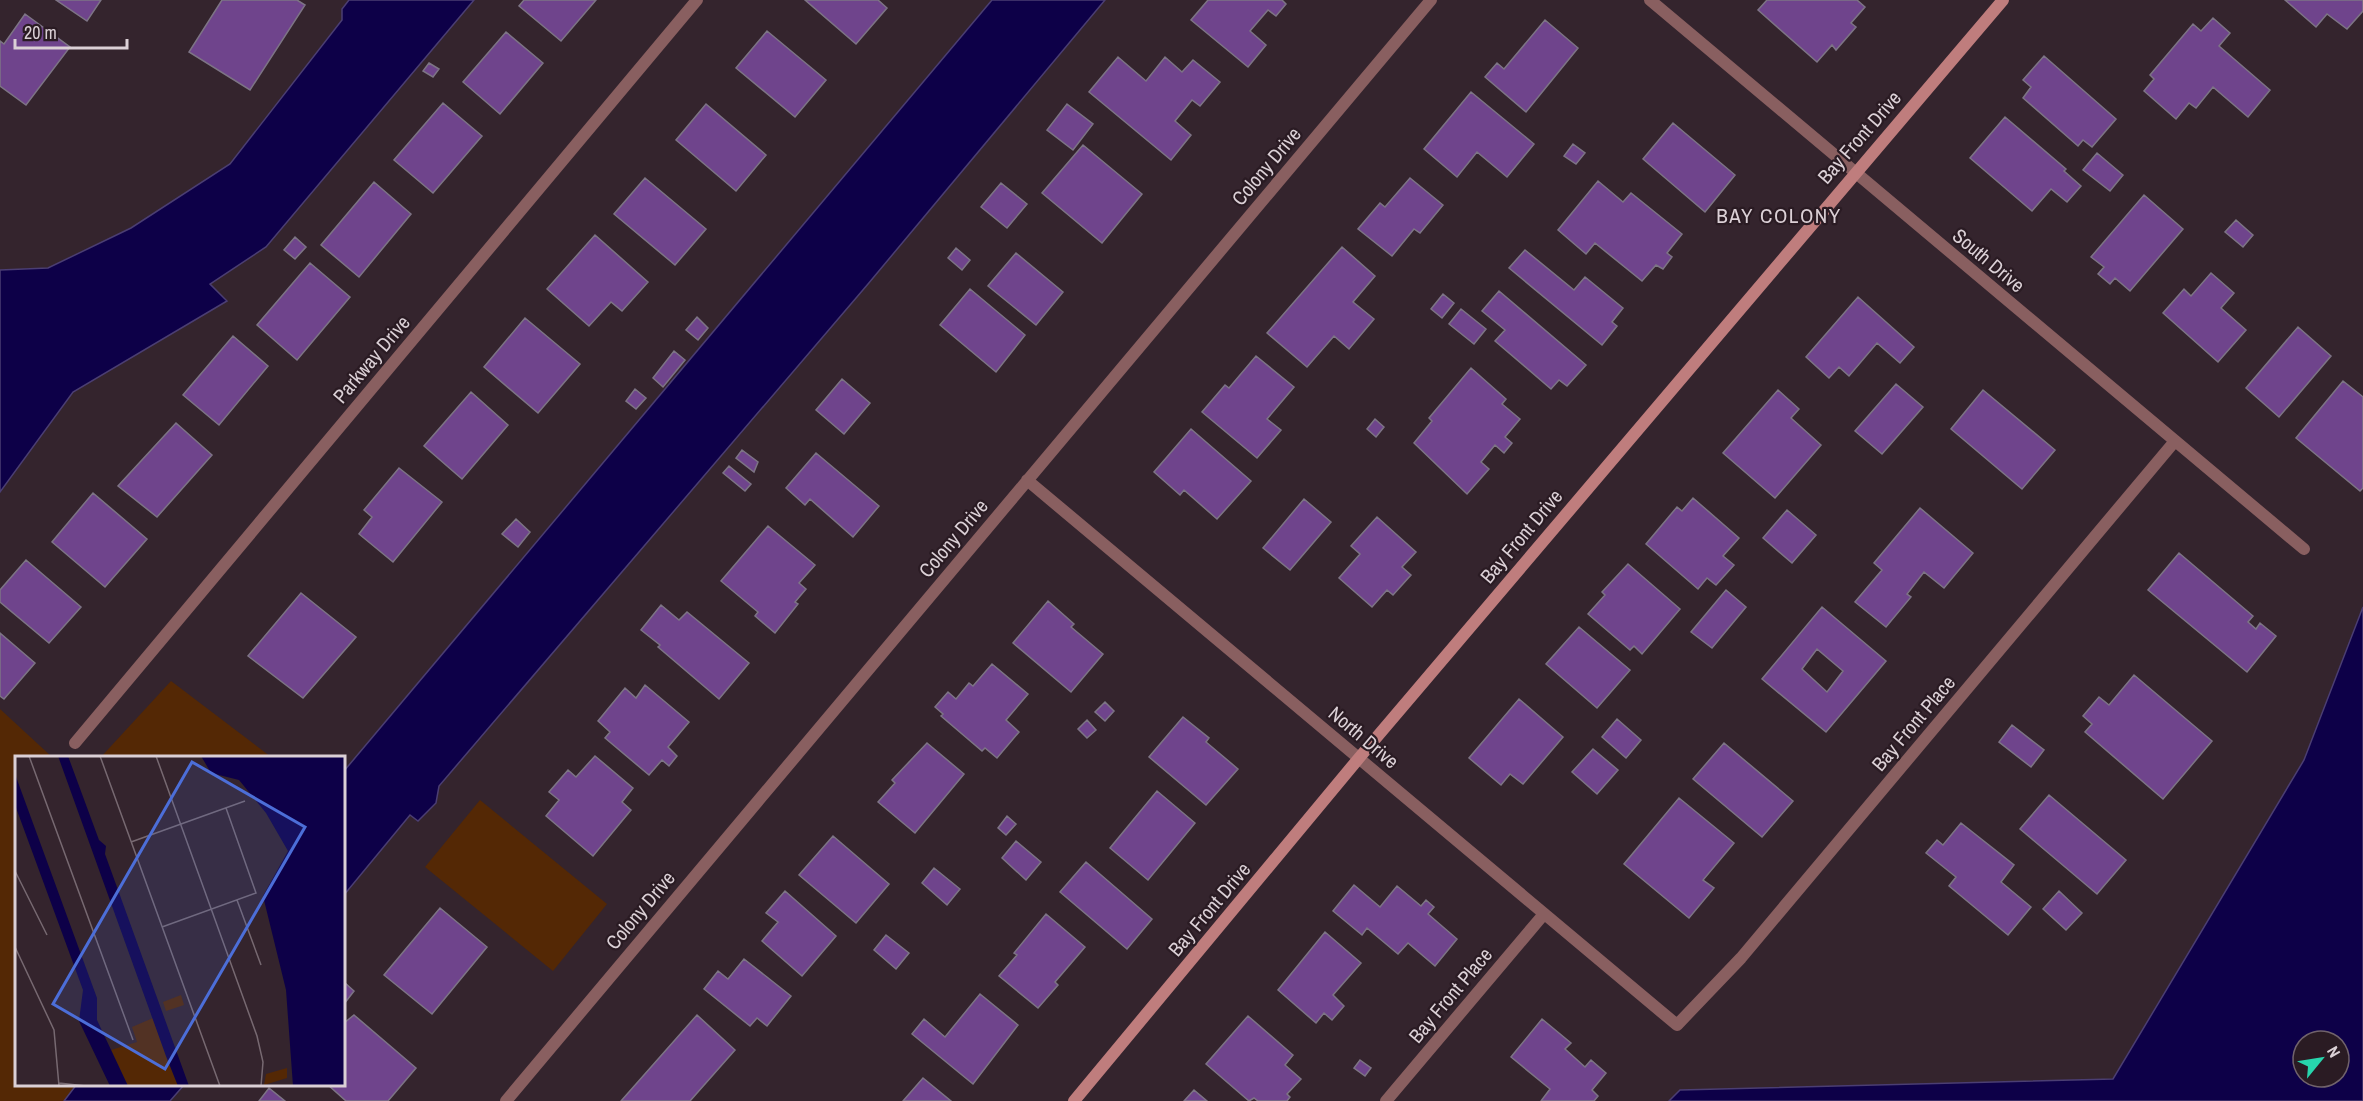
<svg xmlns="http://www.w3.org/2000/svg" width="2363" height="1101" font-family="'Archivo Narrow',sans-serif">
<style>
.green{fill:#542805}
.water{fill:#0d0048;stroke:#4b3e73;stroke-width:1.5;fill-rule:evenodd}
.building{fill:#6f448c;stroke:#7d7485;stroke-width:1.5;fill-rule:evenodd}
.lines{fill:none;stroke-linecap:round;stroke-linejoin:round}
.street{stroke:#895f60;stroke-width:12}
.secondary{stroke:#bf7d7d;stroke-width:12}
.labels{text-anchor:middle;dominant-baseline:central;stroke-width:4.5;stroke-linejoin:round;paint-order:stroke}
.street-label{font-size:20px;fill:#dbd0d6;stroke:#2a1b23}
.neighbourhood-label{font-size:21px;letter-spacing:1.5px;fill:#dbd0d6;stroke:#2a1b23}
.inset-road{fill:none;stroke:#776971;stroke-width:1.5}
.view{fill:#4c6ed8;fill-opacity:0.15;stroke:#4c6ed8;stroke-width:3}
.inset-edge{fill:none;stroke:#dbd0d6;stroke-width:3}
</style>
<rect width="100%" height="100%" fill="#34242d"/>
<path class="green" d="M171,681L271,757H101Z
M0,709L52,757L16,758V1084L77,1085L64,1101H0Z
M480,800L607,904L553,971L425,867Z"/>
<path class="water" d="M349,0H474L266,247L210,284L227,301L73,392L0,492V270L48,268L131,228L230,164L342,20V9Z
M992,0H1105L868,284L439,786L436,803L418,821L410,815L344,895V771Z
M2363,607V1101H1669L1680,1090L2113,1079L2304,760ZM2303,1041H2339V1077H2303Z
M77,1084H184V1085L170,1101H64Z"/>
<path class="building" d="M56,0H101L87,21Z
M222,0H297L305,5L250,90L189,52Z
M524,0H596L561,41L519,6Z
M805,0H878L887,8L856,44Z
M1208,0H1282L1286,4L1276,16L1268,10L1250,31L1266,45L1248,67L1191,20Z
M1767,0H1857L1865,7L1851,23L1856,27L1836,50L1832,45L1817,62L1758,10Z
M2285,0H2363V11L2347,29L2327,14L2316,27Z
M25,14L70,47L26,105L0,86V41L4,44Z
M2213,18L2230,33L2219,46L2270,90L2248,117L2213,87L2196,108L2189,103L2176,119L2144,91L2154,79L2150,75L2193,24L2201,31Z
M1545,20L1578,48L1526,112L1485,77L1497,63L1504,69Z
M767,31L826,80L795,117L736,68Z
M506,32L543,63L500,114L463,82Z
M2044,56L2116,119L2092,147L2083,140L2078,146L2023,98L2031,87L2023,80Z
M1118,57L1146,81L1165,57L1182,72L1193,60L1220,82L1200,106L1192,100L1175,121L1191,135L1171,160L1089,92Z
M429,63L439,69L433,77L423,71Z
M1471,92L1534,144L1507,177L1477,152L1457,177L1424,149Z
M443,103L482,136L433,193L394,160Z
M706,104L766,155L736,191L676,140Z
M1067,104L1093,124L1073,150L1047,130Z
M2005,117L2066,169L2064,171L2081,186L2067,202L2051,189L2032,211L1970,158Z
M1673,123L1735,175L1705,212L1643,159Z
M1573,144L1585,153L1576,164L1564,156Z
M1083,145L1142,194L1102,243L1042,193Z
M2097,153L2123,175L2110,191L2083,170Z
M645,178L706,229L675,265L614,214Z
M1410,178L1443,205L1420,233L1414,229L1392,256L1358,229L1380,203L1385,207Z
M1598,181L1623,202L1631,193L1682,234L1667,253L1672,257L1663,269L1656,265L1642,281L1595,243L1586,254L1558,230Z
M374,182L411,214L359,277L321,245Z
M1001,183L1027,204L1007,228L981,207Z
M2144,195L2183,229L2130,291L2115,278L2110,284L2098,274L2104,267L2091,257Z
M2236,220L2253,235L2243,247L2225,232Z
M595,235L648,282L622,311L611,302L589,326L547,289Z
M295,237L306,247L295,259L284,250Z
M1342,247L1375,276L1353,302L1374,319L1349,349L1334,336L1307,367L1267,333Z
M956,248L970,260L962,270L948,258Z
M1525,250L1574,290L1585,277L1623,308L1612,322L1617,326L1602,345L1509,268Z
M1016,253L1063,292L1036,325L988,286Z
M310,263L350,297L297,360L257,325Z
M2211,273L2234,293L2221,308L2246,330L2218,362L2163,313L2184,289L2191,296Z
M970,289L1025,335L996,372L940,325Z
M1499,291L1586,365L1567,386L1559,380L1551,389L1495,341L1505,330L1482,311Z
M1443,294L1454,303L1442,318L1431,309Z
M1858,297L1914,347L1900,363L1877,343L1849,376L1839,367L1829,378L1806,357Z
M1461,309L1486,329L1474,344L1449,324Z
M697,317L708,328L698,340L686,330Z
M525,318L580,364L538,413L484,367Z
M2298,327L2331,356L2279,417L2246,388Z
M233,336L268,366L219,425L183,395Z
M674,351L685,360L663,387L653,378Z
M1256,356L1294,387L1267,419L1281,430L1257,458L1202,412L1225,385L1229,388Z
M1471,368L1506,399L1502,404L1520,419L1505,437L1512,443L1504,453L1495,445L1481,462L1489,469L1467,494L1414,443L1432,421L1429,418Z
M842,379L870,403L844,434L816,410Z
M2343,381L2363,397V488L2360,491L2296,438Z
M1896,384L1923,407L1882,454L1855,431Z
M635,389L646,398L636,409L626,401Z
M1778,390L1799,409L1791,418L1821,445L1775,498L1723,453Z
M1983,390L2055,450L2022,489L1951,429Z
M471,392L508,425L462,479L424,446Z
M1375,419L1384,427L1376,437L1367,429Z
M176,423L212,455L157,517L118,486Z
M1191,429L1251,481L1217,519L1184,490L1180,495L1154,472Z
M742,450L758,462L754,472L736,458Z
M816,453L879,506L853,537L810,499L805,505L786,488Z
M729,466L751,484L745,491L723,473Z
M399,468L442,502L393,562L359,534L372,517L364,510Z
M93,493L147,539L105,587L52,542Z
M1693,498L1739,538L1723,556L1734,565L1716,585L1707,578L1698,589L1646,544L1677,507L1682,511Z
M1304,499L1331,522L1290,570L1263,548Z
M1920,508L1973,553L1944,588L1924,572L1907,594L1911,597L1886,627L1855,602L1882,570L1874,563Z
M1787,510L1816,535L1792,563L1763,538Z
M1377,517L1416,552L1402,567L1411,575L1393,595L1387,590L1372,607L1339,578L1360,554L1351,546Z
M516,519L530,532L518,547L502,534Z
M768,526L815,565L799,583L806,589L795,602L798,604L775,633L755,616L758,612L721,581Z
M2179,553L2253,616L2248,622L2256,629L2260,623L2276,636L2247,672L2148,590Z
M26,560L81,607L49,643L0,602V590Z
M1628,564L1680,609L1642,654L1634,646L1630,650L1588,614L1605,595L1602,592Z
M1726,590L1746,607L1712,648L1691,632Z
M301,593L356,637L303,698L248,656Z
M1048,601L1074,624L1071,627L1103,654L1071,692L1013,643Z
M661,605L679,620L687,612L749,663L719,699L658,647L660,645L641,630Z
M1822,607L1886,661L1826,732L1762,679ZM1817,649L1843,671L1827,692L1802,669Z
M1579,627L1630,670L1597,708L1546,664Z
M0,633L35,663L4,699L0,696Z
M992,664L1028,694L1006,720L1019,732L997,758L985,748L982,751L941,716L943,714L935,707L948,692L956,699L969,683L973,686Z
M2134,675L2212,741L2163,799L2085,732L2092,724L2083,716L2099,697L2109,705Z
M645,685L689,722L668,747L677,756L669,766L662,760L649,775L605,738L610,732L598,721L625,688L636,698Z
M1519,699L1563,737L1523,784L1510,774L1501,785L1469,758Z
M1105,702L1114,711L1105,721L1095,712Z
M1183,717L1209,738L1206,742L1238,769L1206,805L1149,757Z
M1617,719L1641,740L1626,758L1602,737Z
M1087,720L1096,730L1087,738L1078,729Z
M2012,725L2044,750L2031,767L1999,742Z
M927,743L964,774L915,833L878,802L895,783L892,780Z
M1724,743L1793,801L1762,837L1693,779Z
M1593,749L1618,770L1597,794L1572,772Z
M595,756L633,788L622,802L631,810L593,856L546,816L559,800L549,792L568,770L576,777Z
M1157,791L1195,823L1148,880L1110,848Z
M2049,795L2126,860L2097,894L2020,829Z
M1679,798L1734,843L1703,880L1714,888L1689,918L1624,864Z
M1007,816L1016,824L1006,835L998,828Z
M1961,823L2014,865L2001,882L2031,907L2008,935L1949,886L1956,877L1926,853L1937,840L1943,845Z
M833,836L889,884L856,923L799,875Z
M1016,841L1041,862L1026,880L1002,858Z
M1086,862L1152,919L1127,949L1060,892Z
M934,868L960,889L947,905L922,883Z
M1354,885L1380,907L1397,886L1421,906L1426,900L1434,907L1428,914L1457,939L1435,966L1408,943L1398,954L1367,928L1362,935L1333,911Z
M785,891L836,936L802,976L762,941L778,922L766,913Z
M2059,891L2082,913L2066,930L2043,909Z
M440,908L487,947L432,1014L384,975Z
M1046,914L1085,947L1055,982L1058,985L1038,1008L999,976L1017,955L1014,953Z
M1325,932L1361,963L1333,995L1344,1006L1332,1020L1324,1013L1316,1023L1278,990Z
M886,935L909,953L896,969L874,950Z
M744,959L791,996L767,1026L757,1018L750,1026L704,989L718,971L728,979Z
M344,982L354,991L344,1004Z
M980,994L1018,1025L973,1084L912,1034L924,1019L945,1037Z
M354,1015L416,1068L388,1101H346L327,1084H344V1023Z
M697,1015L735,1050L690,1101H621Z
M1248,1016L1293,1055L1285,1065L1301,1079L1287,1094L1290,1097L1287,1101H1258L1254,1098L1249,1101L1206,1064Z
M1542,1019L1571,1043L1565,1049L1585,1067L1591,1060L1606,1073L1592,1090L1598,1096L1594,1101H1541L1550,1089L1511,1057Z
M1360,1060L1371,1068L1365,1076L1354,1068Z
M923,1078L951,1101H903Z
M269,1088L285,1101H259Z
M1194,1090L1207,1101H1184Z"/>
<g class="lines">
<path class="street" d="M1650,0L2304,549
M1027,480L1677,1025L1741,958L2175,441
M75,743L697,0
M506,1101L1431,0
M1386,1101L1544,914"/>
<path class="secondary" d="M1074,1101L1359,758L2003,0"/>
</g>
<g class="labels">
<g class="street-label">
<text transform="translate(1859 137) rotate(-49)">Bay Front Drive</text>
<text transform="translate(1266 166) rotate(-50)">Colony Drive</text>
<text transform="translate(1989 260) rotate(40)">South Drive</text>
<text transform="translate(371 359) rotate(-50)">Parkway Drive</text>
<text transform="translate(1521 536) rotate(-50)">Bay Front Drive</text>
<text transform="translate(953 538) rotate(-50)">Colony Drive</text>
<text transform="translate(1913 723) rotate(-50)">Bay Front Place</text>
<text transform="translate(1364 737) rotate(40)">North Drive</text>
<text transform="translate(1209 909) rotate(-50)">Bay Front Drive</text>
<text transform="translate(640 910) rotate(-50)">Colony Drive</text>
<text transform="translate(1450 995) rotate(-50)">Bay Front Place</text>
</g>
<g class="neighbourhood-label">
<text x="1779" y="215">BAY COLONY</text>
</g>
</g>
<g transform="translate(15 756)">
<rect width="330" height="330" fill="#34242d"/>
<path d="M166,239L169,249L151,255L148,246ZM138,262L151,300L163,330H113L96,294L122,286L117,271ZM272,312V322L249,329L251,318Z" fill="#542805"/>
<path d="M43,0H53L84,84L91,90L90,98L174,330H163L151,300ZM186,0H330V330H278L271,234L248,140L273,95L251,57L224,24L196,17ZM0,18L82,242V264L113,330H95L64,265L68,234L0,49Z" fill="#0d0048"/>
<path class="inset-road" d="M14,0L118,284M85,0L205,330M141,0L242,280L248,306L246,330M116,86L230,45M0,115L32,179M222,144L246,209M147,171L241,137L211,52M0,191L39,274L44,330M44,327L71,330"/>
<path class="view" d="M177,6L290,71L150,313L38,248Z"/>
<rect width="330" height="330" class="inset-edge"/>
</g>
<g transform="translate(2321 1059) rotate(60)"><circle r="28" fill="#2a1b23" stroke="#71636b" stroke-width="1.5"/>
<path d="M0-4.5L10 22L0 15L-10 22Z" fill="#27d5ad"/>
<text y="-9" font-size="16" font-weight="bold" text-anchor="middle" fill="#dbd0d6">N</text>
</g>
<path d="M15 39v9h112v-9" fill="none" stroke="#dbd0d6" stroke-width="3"/>
<text x="24" y="39" font-size="18" fill="#dbd0d6" stroke="#2a1b23" stroke-width="4.5" paint-order="stroke">20 m</text>
</svg>
